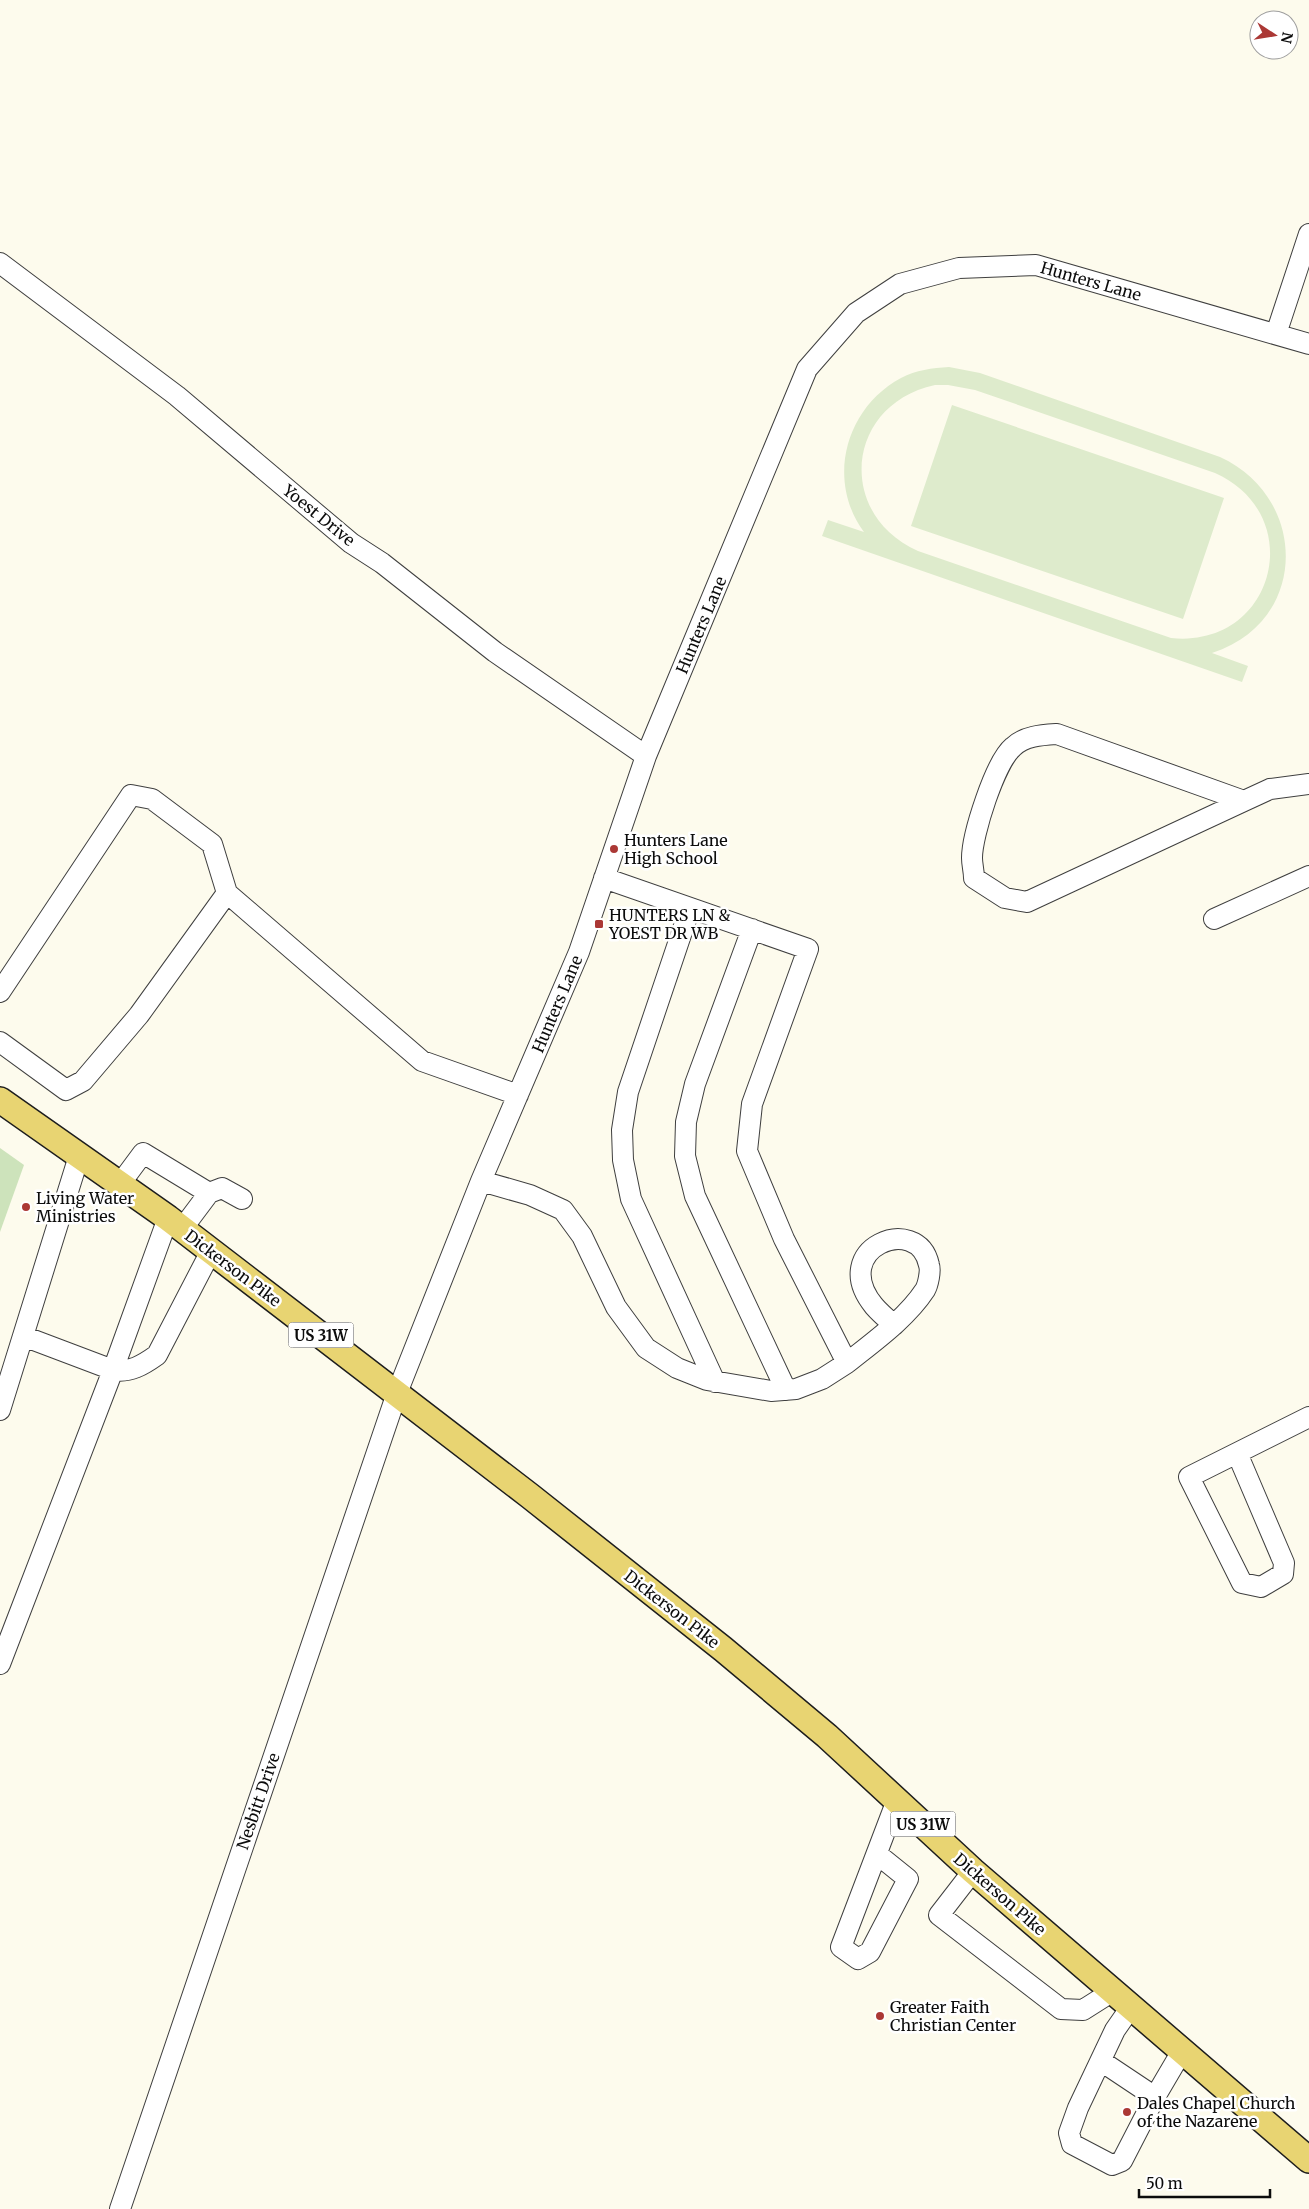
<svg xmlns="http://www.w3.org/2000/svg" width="1309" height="2209" font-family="Merriweather,serif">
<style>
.green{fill:#cde3bb}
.pitch{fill:#deebcc;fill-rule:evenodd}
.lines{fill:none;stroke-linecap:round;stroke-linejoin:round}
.minor-casing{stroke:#3f3f3f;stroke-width:22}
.major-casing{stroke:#1d1d1d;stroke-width:28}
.minor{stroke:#fff;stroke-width:20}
.major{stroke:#e8d472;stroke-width:25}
.poi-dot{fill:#ab3835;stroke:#fff;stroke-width:2}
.labels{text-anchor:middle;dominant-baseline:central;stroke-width:5;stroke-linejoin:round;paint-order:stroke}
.shield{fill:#fff;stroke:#555;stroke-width:1}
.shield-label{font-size:15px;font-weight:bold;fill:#0c0c0c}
.street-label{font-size:16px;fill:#0c0c0c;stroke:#fff}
.poi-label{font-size:16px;fill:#0c0c0c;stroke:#fff;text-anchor:start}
</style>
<rect width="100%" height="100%" fill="#fdfbed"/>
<path class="green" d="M0,1148L24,1165L0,1232Z"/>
<path class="pitch" d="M949,367L980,373L1220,457C1309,498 1309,622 1212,653L1248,666L1242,682L822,536L828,520L864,532C826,481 845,408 901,378C916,370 932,368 949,367ZM935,385H948L975,390L1215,473C1309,515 1275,649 1171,638L918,551C835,514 846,404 935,385Z
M952,405L1224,498L1183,619L911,526Z"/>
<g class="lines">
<defs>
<path id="minor" d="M0,263L177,396L351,543L382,563L495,652L646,756
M1276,334L1309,234
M1244,801L1057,734C1042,735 1024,736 1013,747C995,762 972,835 972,858C972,865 974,871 974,878L1005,898L1027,902L1244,801L1270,789L1309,784
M690,908L628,1092L622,1130L623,1160L631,1199L715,1382
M1214,919L1309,876
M752,929L695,1084L686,1122L685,1156L695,1196L786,1390
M0,992L131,795L152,799L212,844L227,893L422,1061L518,1095
M0,1042L66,1090L83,1081L139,1015L227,893
M481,1181L530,1195L563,1210L582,1236L616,1307L646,1348L677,1368L707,1380L771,1391L796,1389L822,1379L847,1363L784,1239L747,1151L752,1104L808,949L604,878
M120,1184L143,1153L209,1193
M182,1229L209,1193L222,1188L242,1199
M23,1336L113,1370C130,1373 143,1365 157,1355L211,1251
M847,1363C873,1342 906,1319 925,1290C928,1285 931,1271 929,1265C918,1212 827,1248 874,1306C880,1313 887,1319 894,1325
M0,1410L79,1156
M1237,1453L1284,1563L1283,1574L1261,1587L1242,1583L1189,1477L1309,1417
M0,1664L113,1370L168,1218
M877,1854L908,1879L870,1952L858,1959L841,1947L897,1800
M973,1871L939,1915L1061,2009L1083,2010L1113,1991
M1101,2061L1155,2097L1122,2161L1112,2165L1072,2144L1069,2133L1078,2108L1115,2030L1131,2007
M1155,2097L1182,2051
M120,2209L397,1393L481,1181L579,952L646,756L807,369L856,313L900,284L959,268L1036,265L1309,344"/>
<path id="major" d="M0,1100L168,1218L530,1496L723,1649L827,1736L973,1871L1309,2160"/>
</defs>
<use href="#minor" class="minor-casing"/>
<use href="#major" class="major-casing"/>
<use href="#minor" class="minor"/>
<use href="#major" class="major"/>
</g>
<g class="poi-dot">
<circle cx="614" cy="849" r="5"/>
<rect x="594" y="919" width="10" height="10" rx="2.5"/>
<circle cx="26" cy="1207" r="5"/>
<circle cx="880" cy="2016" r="5"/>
<circle cx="1127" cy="2112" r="5"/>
</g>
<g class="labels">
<g class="shield">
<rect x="288.5" y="1322.5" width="65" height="25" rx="4"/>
<rect x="890.5" y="1811.5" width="65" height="25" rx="4"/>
</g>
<g class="shield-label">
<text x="321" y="1335">US 31W</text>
<text x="923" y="1824">US 31W</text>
</g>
<g class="street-label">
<text transform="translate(1091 281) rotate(16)">Hunters Lane</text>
<text transform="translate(319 515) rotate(39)">Yoest Drive</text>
<text transform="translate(701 625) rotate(-67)">Hunters Lane</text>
<text transform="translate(557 1004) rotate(-67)">Hunters Lane</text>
<text transform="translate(233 1268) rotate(37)">Dickerson Pike</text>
<text transform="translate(672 1609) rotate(38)">Dickerson Pike</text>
<text transform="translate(258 1801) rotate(-71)">Nesbitt Drive</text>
<text transform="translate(1000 1894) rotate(41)">Dickerson Pike</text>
</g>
<g class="poi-label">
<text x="624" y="840">Hunters Lane<tspan x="624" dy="18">High School</tspan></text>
<text x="609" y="915">HUNTERS LN &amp;<tspan x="609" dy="18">YOEST DR WB</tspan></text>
<text x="36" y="1198">Living Water<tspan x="36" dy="18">Ministries</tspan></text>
<text x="890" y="2007">Greater Faith<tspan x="890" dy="18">Christian Center</tspan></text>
<text x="1137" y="2103">Dales Chapel Church<tspan x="1137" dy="18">of the Nazarene</tspan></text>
</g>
</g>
<g transform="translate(1274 35) rotate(102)"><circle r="24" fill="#ffffff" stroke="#9e9e9e"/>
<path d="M0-4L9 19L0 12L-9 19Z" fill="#ab3835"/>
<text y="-8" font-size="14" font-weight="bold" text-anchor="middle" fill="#0c0c0c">N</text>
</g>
<path d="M1139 2189v8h131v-8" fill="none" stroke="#0c0c0c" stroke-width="2.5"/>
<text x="1146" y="2189" font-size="15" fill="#0c0c0c" stroke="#ffffff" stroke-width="4" paint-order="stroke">50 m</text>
</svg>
